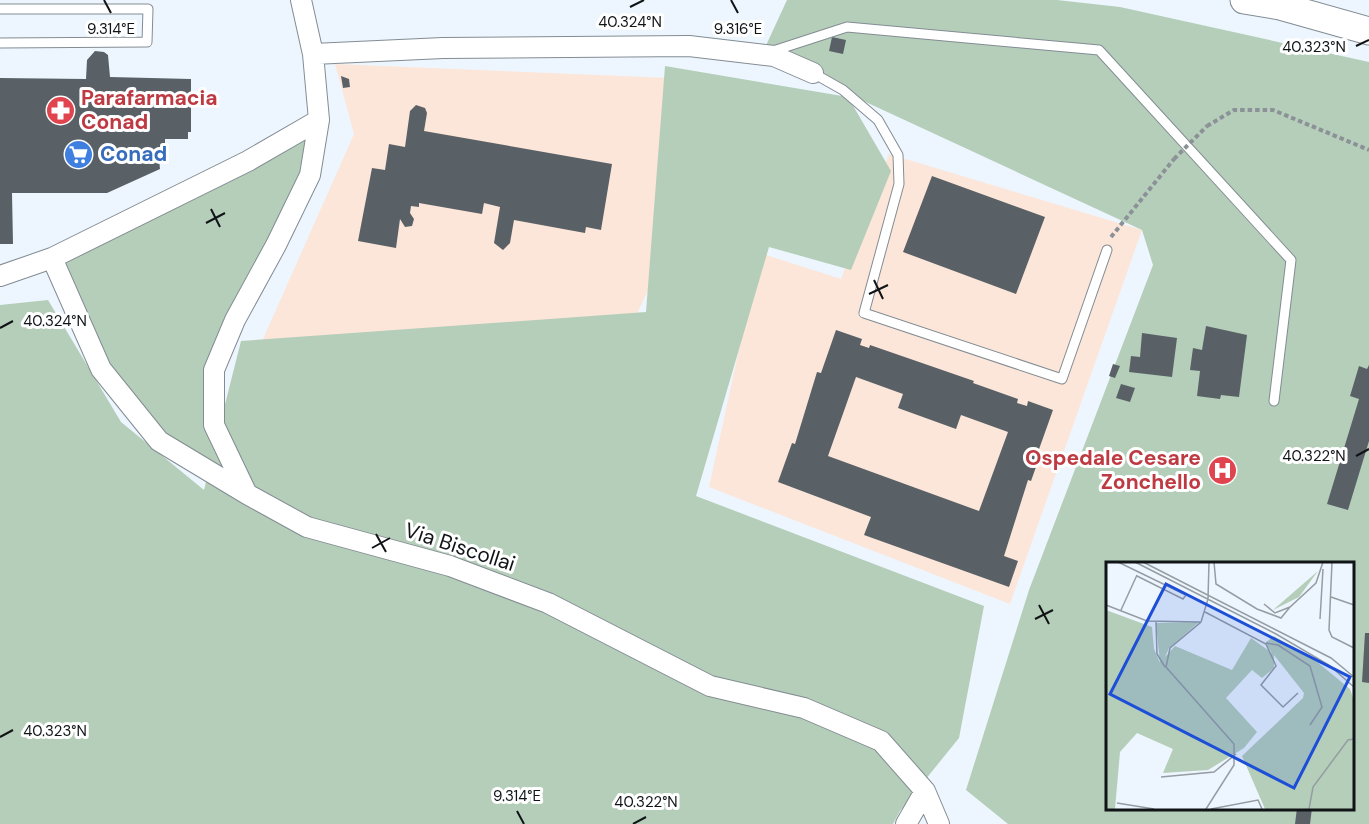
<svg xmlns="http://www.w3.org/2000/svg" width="1369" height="824" font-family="'DM Sans',sans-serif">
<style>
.education{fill:#fce6d9}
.green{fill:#b5ceb9;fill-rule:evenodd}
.building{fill:#596167;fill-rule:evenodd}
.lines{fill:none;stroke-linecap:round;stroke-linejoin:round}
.lane-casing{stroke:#838c93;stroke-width:11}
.street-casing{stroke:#838c93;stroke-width:22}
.secondary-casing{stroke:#838c93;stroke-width:29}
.path{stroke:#8b9197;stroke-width:4;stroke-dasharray:4.5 3;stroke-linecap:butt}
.lane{stroke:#fff;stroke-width:9}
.street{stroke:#fff;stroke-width:20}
.secondary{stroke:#fff;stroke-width:27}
.path-bridge{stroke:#8b9197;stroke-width:4;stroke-dasharray:4.5 3;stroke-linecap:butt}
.ticks{fill:none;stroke:#111417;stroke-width:2}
.labels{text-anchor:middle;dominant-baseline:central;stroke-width:6;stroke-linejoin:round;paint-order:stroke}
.health-label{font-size:21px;font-weight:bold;fill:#be3a42;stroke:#fff;text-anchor:start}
.shop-label{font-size:21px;font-weight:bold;fill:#366cbe;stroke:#fff;text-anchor:start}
.street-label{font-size:21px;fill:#111417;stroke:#fff}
.inset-road{fill:none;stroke:#959ca2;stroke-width:1.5}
.view{fill:#1d4ed8;fill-opacity:0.15;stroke:#1d4ed8;stroke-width:3}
.inset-edge{fill:none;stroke:#111417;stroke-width:3}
.ticks-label{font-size:15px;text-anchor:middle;fill:#111417;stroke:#fff;stroke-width:6;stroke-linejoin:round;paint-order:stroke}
</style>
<rect width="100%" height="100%" fill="#edf6fe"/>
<path class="education" d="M335,64L671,78L658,269L634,320L259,348L354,134Z
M889,154L1142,230L1010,604L709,487L760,253L841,279Z"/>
<path class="green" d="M787,0H1057L1120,7L1369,62V824H1008L966,790L1029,590L1153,265L1142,230L762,54ZM1108,563H1352V808H1108Z
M665,66L848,97L891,171L851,270L769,247L696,496L984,606L959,738L900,811L893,824H0V305L48,300L121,422L204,490L210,466L163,437L106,366L60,261L309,126L310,175L209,370L216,440L241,341L646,312Z"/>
<path class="building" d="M832,37L846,40L843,54L829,51Z
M95,51L104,52L108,55L110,77L191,79V132H188V139H165V158H159L160,169L107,193H12L13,244H0V78L86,79L87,60Z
M341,76L349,79L350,87L343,88Z
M416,105L425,108L427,113L424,131L612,164L601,230L586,227L585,233L514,220L510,243L503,250L494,243L500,207L484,203L482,214L419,203V207L411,206L410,213L414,219L412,226L405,227L400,219L396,248L358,241L372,168L385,170L389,144L405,147L410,111Z
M932,176L1045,217L1016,294L903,252Z
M1206,326L1247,335L1239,397L1221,395L1220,399L1197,396L1200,371L1190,370L1193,348L1202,350Z
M836,330L862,339L860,345L869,348L870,345L974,381L973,383L1018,399L1017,403L1027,406L1028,401L1053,410L1038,452L1041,453L1031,481L1028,480L1004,556L1018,561L1009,587L864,535L871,517L778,482L792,443L795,444L817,372L821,373ZM856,377L903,394L898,408L956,429L961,415L1008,432L979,511L828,456Z
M1142,333L1177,338L1172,377L1129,372L1131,356L1140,357Z
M1113,364L1120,366L1115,378L1109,376Z
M1369,365V441L1348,510L1327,504L1359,399L1350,396L1359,366L1367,369Z
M1121,384L1135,388L1130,402L1116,398Z
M1365,633H1369V683L1362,682Z
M1297,808H1312L1310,824H1295Z"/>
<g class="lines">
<defs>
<path id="lane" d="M0,9H148L147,42L0,43
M770,52L847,27L1099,50L1291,260L1274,401
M813,73L843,90L878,120L898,155L899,184L864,313L1062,379L1107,250"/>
<path id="street" d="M301,0L313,54L319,120L310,175L276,245L235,320L214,370V425L247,494L307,527L450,566L548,603L710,686L804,708L881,741L925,791L939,824
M313,54L443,48L689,46L774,56L813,73
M52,258L101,369L159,441L247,494
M0,276L52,258L248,161L319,120
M906,824L925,791"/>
<path id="secondary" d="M1244,0L1280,6L1369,31"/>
</defs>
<use href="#lane" class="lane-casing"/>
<use href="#street" class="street-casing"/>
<use href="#secondary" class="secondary-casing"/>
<path class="path" d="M1207,126L1234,110H1273L1369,150
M1111,237L1174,159"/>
<use href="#lane" class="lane"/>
<use href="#street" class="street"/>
<use href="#secondary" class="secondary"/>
<path class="path-bridge" d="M1174,159L1207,126"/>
</g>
<path class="ticks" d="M104,0L111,13M731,0L738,13M630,7L644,0M1356,46L1369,40M211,209L220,227M206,223L225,213M874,280L883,299M869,294L888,285M0,328L13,321M1356,456L1369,449M376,534L386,552M372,548L390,538M1039,605L1049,624M1035,619L1053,610M0,737L13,730M517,811L524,824M633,824L646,817"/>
<defs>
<symbol id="pharmacy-disc" viewBox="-11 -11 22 22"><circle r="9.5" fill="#e0444e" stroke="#fff"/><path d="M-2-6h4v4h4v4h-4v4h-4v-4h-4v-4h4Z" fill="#fff"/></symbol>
<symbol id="supermarket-disc" viewBox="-11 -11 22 22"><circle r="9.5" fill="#3f7fe0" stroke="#fff"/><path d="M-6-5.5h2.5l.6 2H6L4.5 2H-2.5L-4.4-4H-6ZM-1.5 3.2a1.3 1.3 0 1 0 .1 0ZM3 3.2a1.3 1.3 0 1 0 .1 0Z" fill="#fff"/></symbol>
<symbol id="hospital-disc" viewBox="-11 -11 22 22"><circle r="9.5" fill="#e0444e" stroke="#fff"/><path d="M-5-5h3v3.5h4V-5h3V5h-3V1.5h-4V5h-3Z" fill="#fff"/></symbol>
</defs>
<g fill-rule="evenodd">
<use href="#pharmacy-disc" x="44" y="94" width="33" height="33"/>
<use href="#supermarket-disc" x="62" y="138" width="33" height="33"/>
<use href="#hospital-disc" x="1206" y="454" width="33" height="33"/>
</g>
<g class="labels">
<g class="health-label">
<text x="81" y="98">Parafarmacia<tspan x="81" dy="24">Conad</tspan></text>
<text x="1201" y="458" text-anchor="end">Ospedale Cesare<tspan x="1201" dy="24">Zonchello</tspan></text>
</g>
<g class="shop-label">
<text x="100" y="154">Conad</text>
</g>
<g class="street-label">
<text transform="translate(460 547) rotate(18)">Via Biscollai</text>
</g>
</g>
<g transform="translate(1106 562)">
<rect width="248" height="248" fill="#edf6fe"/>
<path d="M212,9L193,35L167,48ZM0,48L46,65L48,87L54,101L50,61L93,60L63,86L59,95L69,84L126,108L145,76L166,91L159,81L168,74L210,99L244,127L247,136V247H159L136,194L197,136L198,131L168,93V106L156,116L146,108L120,136L151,170L138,186L102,208L57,211L67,187L31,171L14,190L9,247H0Z" fill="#b5ceb9"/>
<path class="inset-road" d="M12,0L80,33L77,37L31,14M29,0L170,72L223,103L248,125M37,0L225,96L248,115M108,0L110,22L151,47L175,56L184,45M226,0L223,68L226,75L248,86M225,35L248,43M158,42L169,51L184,45L210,21L217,0M0,43L41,59L94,60M15,48L31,13M99,50L160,82L170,104L155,123L177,145L192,131M214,57L217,7M50,60L51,92L59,105M160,81L172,83L204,104L216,145L204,163M55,215L108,210L130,192M11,241L48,247M100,247L128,203V182L60,105L64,86L95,60L102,37L103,0M105,247L152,238L156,247M203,247L207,225L242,178L248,177"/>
<path class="view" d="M60,22L244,115L188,226L4,132Z"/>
<rect width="248" height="248" class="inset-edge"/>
</g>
<g class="ticks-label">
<text x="630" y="27">40.324°N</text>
<text x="111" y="34">9.314°E</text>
<text x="738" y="34">9.316°E</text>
<text x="1314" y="52">40.323°N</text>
<text x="55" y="326">40.324°N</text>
<text x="1314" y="461">40.322°N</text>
<text x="55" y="736">40.323°N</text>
<text x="517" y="801">9.314°E</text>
<text x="646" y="807">40.322°N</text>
</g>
</svg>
